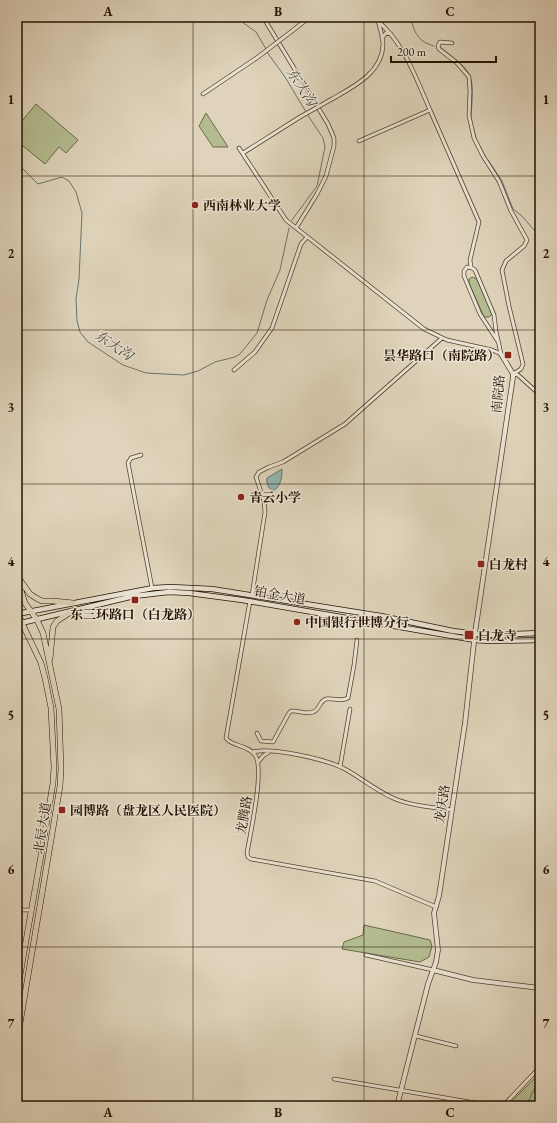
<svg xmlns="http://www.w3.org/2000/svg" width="557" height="1123" font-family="'EB Garamond','Noto Serif SC',serif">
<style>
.green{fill:#b3bc8f;stroke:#6c6848}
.water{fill:#94b7b5;stroke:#68756d}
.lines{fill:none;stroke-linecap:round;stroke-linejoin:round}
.stream{stroke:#68756d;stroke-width:1}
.minor-casing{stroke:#54432f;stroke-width:4.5}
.tertiary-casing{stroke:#54432f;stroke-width:5.5}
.secondary-casing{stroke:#251300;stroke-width:6}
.primary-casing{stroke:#251300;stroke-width:6}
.trunk-casing{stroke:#251300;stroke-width:6}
.minor{stroke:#eae3d3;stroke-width:3}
.tertiary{stroke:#eae3d3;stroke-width:4}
.secondary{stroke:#eae3d3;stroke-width:4.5}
.primary{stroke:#dfd4bb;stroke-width:5}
.trunk{stroke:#dfd4bb;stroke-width:5}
.minor-bridge-casing{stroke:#54432f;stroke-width:4.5;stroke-linecap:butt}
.minor-bridge{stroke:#eae3d3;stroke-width:3}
.grid{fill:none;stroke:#251300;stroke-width:1;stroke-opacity:0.55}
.poi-dot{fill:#8f2418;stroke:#eae3d3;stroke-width:1.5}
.labels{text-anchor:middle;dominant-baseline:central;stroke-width:3;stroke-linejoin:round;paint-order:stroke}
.poi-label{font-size:13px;font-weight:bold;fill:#251300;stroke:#eae3d3;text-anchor:start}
.street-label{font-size:13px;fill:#251300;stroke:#eae3d3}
.water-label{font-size:14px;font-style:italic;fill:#4c4c3f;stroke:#eae3d3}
.neatline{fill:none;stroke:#251300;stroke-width:1.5}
.grid-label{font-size:13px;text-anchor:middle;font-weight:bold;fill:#251300}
</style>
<rect width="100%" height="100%" fill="#dfd4bb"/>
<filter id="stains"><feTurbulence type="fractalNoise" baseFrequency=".005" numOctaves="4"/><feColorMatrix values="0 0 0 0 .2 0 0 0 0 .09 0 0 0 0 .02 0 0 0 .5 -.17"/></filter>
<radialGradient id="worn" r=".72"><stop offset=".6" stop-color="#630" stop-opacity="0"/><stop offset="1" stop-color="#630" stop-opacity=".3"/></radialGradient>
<path class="green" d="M36,104L78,140L66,153L59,147L45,164L17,141V127Z
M206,113L228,147H213L199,126Z
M472,277L477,279L492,314L489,317H484L469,283V279Z
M364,925L430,940L432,946L429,957L420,962L342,949L344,942L363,935Z
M540,1073V1106H508L511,1102Z"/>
<path class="water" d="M282,469C282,478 281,486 273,491C268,488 266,483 267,478Z"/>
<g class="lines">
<path class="stream" d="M235,17L256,32L266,49
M410,17C415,33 417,41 434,46
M440,47C475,74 474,73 471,117
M267,52L285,77L306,112
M474,130L476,138
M480,146L486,158
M488,160L502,181L513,209L522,216L540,237
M17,163L38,184L62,177L69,181L76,192L82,213L79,279L76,299L77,321L80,332L88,342L123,365L146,373L184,375L198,371L215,362L235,357L240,354L257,333L267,300L280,270L289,228
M292,220L317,186L325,147L323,138L307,114
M527,1106L532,1093L535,1088L540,1087"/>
<defs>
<path id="minor" d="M263,17L328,124L334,138V146L326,176L317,194L296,228
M373,17C404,41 415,76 430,110
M292,31L310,17
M382,38L386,33L391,34
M452,43L440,42L438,46L439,49L457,63L469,77L470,91L469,116L474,138L483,156L499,181L511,211L527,240L524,246L506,261L502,270L509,306L523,364L521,369L513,374
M203,94L258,57
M332,99C353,87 382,73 383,45C383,37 380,28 378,21
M359,141L430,110L479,222L470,260L471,267
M239,148L286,220L424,329L447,340L492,350L501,354
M243,153L300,117
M499,343L480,314L464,276V271L467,267L472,268L475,270L494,315L496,331L501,354
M234,370L255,352L272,328L301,244L307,237
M513,374L518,375L540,395
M141,455L131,458L128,463L152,588
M252,595L265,512L264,501L256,477L259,472L269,467L283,462L345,424L442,338
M250,601L226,738C232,747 247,744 255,755C265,768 250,835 247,853L248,857L251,859L375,881L436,907
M257,733L261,741L273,742L289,713L291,711C299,710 306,715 313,712C320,710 319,701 326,699C334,698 341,702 348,698L354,665L357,640
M253,752C272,747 324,759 343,768C360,777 375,790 393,798C411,806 432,807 451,810
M259,761L263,756L269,752
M340,767L350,709
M17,910H31
M366,955L433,970
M416,1036L456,1046
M334,1079L493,1106
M503,1106L540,1067"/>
<path id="tertiary" d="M433,970L473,980L540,988
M397,1106L428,984L436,962L438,950L434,913L439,896L465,723L475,633L513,377V374L501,354"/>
<path id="secondary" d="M17,614L153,588L171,587L212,589L381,616L453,631L487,635L540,633
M17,624L134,596L169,592L189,593L242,600L475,640L489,641L540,640
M17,1103L31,1106"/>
<path id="primary" d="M50,659L53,627L57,621L71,612
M17,992L43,844L53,783L54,767L51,708L45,678L41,663L22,623
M17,1041L50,846L60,786L61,769L59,709L43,633L37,620"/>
<path id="trunk" d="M17,576L30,594L36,598L42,601H53L73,603
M17,578L25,603L37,620
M17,610L22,623"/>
</defs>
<use href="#minor" class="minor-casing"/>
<use href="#tertiary" class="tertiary-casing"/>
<use href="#secondary" class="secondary-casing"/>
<use href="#primary" class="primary-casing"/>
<use href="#trunk" class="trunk-casing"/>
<use href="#minor" class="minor"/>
<use href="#tertiary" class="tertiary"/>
<use href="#secondary" class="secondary"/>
<use href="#primary" class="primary"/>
<use href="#trunk" class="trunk"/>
<defs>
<path id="minor-bridge" d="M258,57L292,31
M300,117L332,99"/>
</defs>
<use href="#minor-bridge" class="minor-bridge-casing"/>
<use href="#minor-bridge" class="minor-bridge"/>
</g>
<path class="grid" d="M193,17V1106M364,17V1106M17,176H540M17,330H540M17,484H540M17,639H540M17,793H540M17,947H540"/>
<g class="poi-dot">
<circle cx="195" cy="205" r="4"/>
<rect x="504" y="351" width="8" height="8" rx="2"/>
<circle cx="241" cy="497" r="4"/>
<rect x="477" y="560" width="8" height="8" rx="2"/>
<rect x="131" y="596" width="8" height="8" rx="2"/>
<circle cx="297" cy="622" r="4"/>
<rect x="464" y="630" width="10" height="10" rx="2"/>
<rect x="58" y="806" width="8" height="8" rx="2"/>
</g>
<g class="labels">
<g class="poi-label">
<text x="203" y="205">西南林业大学</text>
<text x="500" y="355" text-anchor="end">昙华路口（南院路）</text>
<text x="249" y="497">青云小学</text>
<text x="489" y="564">白龙村</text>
<text x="135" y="614" text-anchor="middle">东三环路口（白龙路）</text>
<text x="305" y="622">中国银行世博分行</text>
<text x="478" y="635">白龙寺</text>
<text x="70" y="810">园博路（盘龙区人民医院）</text>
</g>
<g class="street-label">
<text transform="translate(498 394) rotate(-85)">南院路</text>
<text transform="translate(280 595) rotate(10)">铂金大道</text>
<text transform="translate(442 804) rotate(-81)">龙庆路</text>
<text transform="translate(244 815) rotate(-80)">龙腾路</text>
<text transform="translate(42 828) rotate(-81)">北辰大道</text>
</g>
<g class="water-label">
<text transform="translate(302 87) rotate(57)">东大沟</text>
<text transform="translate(114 345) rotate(33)">东大沟</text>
</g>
</g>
<rect width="557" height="1123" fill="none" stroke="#dfd4bb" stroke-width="44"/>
<path d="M391 56v6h105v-6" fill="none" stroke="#251300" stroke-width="2"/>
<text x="397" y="56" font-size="12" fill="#251300" stroke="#eae3d3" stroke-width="3" paint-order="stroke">200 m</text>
<rect x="22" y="22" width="513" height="1079" class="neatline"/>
<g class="grid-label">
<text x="108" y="16">A</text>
<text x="278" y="16">B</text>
<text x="450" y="16">C</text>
<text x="11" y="104">1</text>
<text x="546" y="104">1</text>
<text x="11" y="258">2</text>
<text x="546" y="258">2</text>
<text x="11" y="412">3</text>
<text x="546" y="412">3</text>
<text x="11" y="566">4</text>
<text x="546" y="566">4</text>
<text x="11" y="720">5</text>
<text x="546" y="720">5</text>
<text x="11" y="874">6</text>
<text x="546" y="874">6</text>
<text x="11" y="1028">7</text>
<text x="546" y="1028">7</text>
<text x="108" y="1117">A</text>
<text x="278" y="1117">B</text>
<text x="450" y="1117">C</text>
</g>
<rect width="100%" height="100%" filter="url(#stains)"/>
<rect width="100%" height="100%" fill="url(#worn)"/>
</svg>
